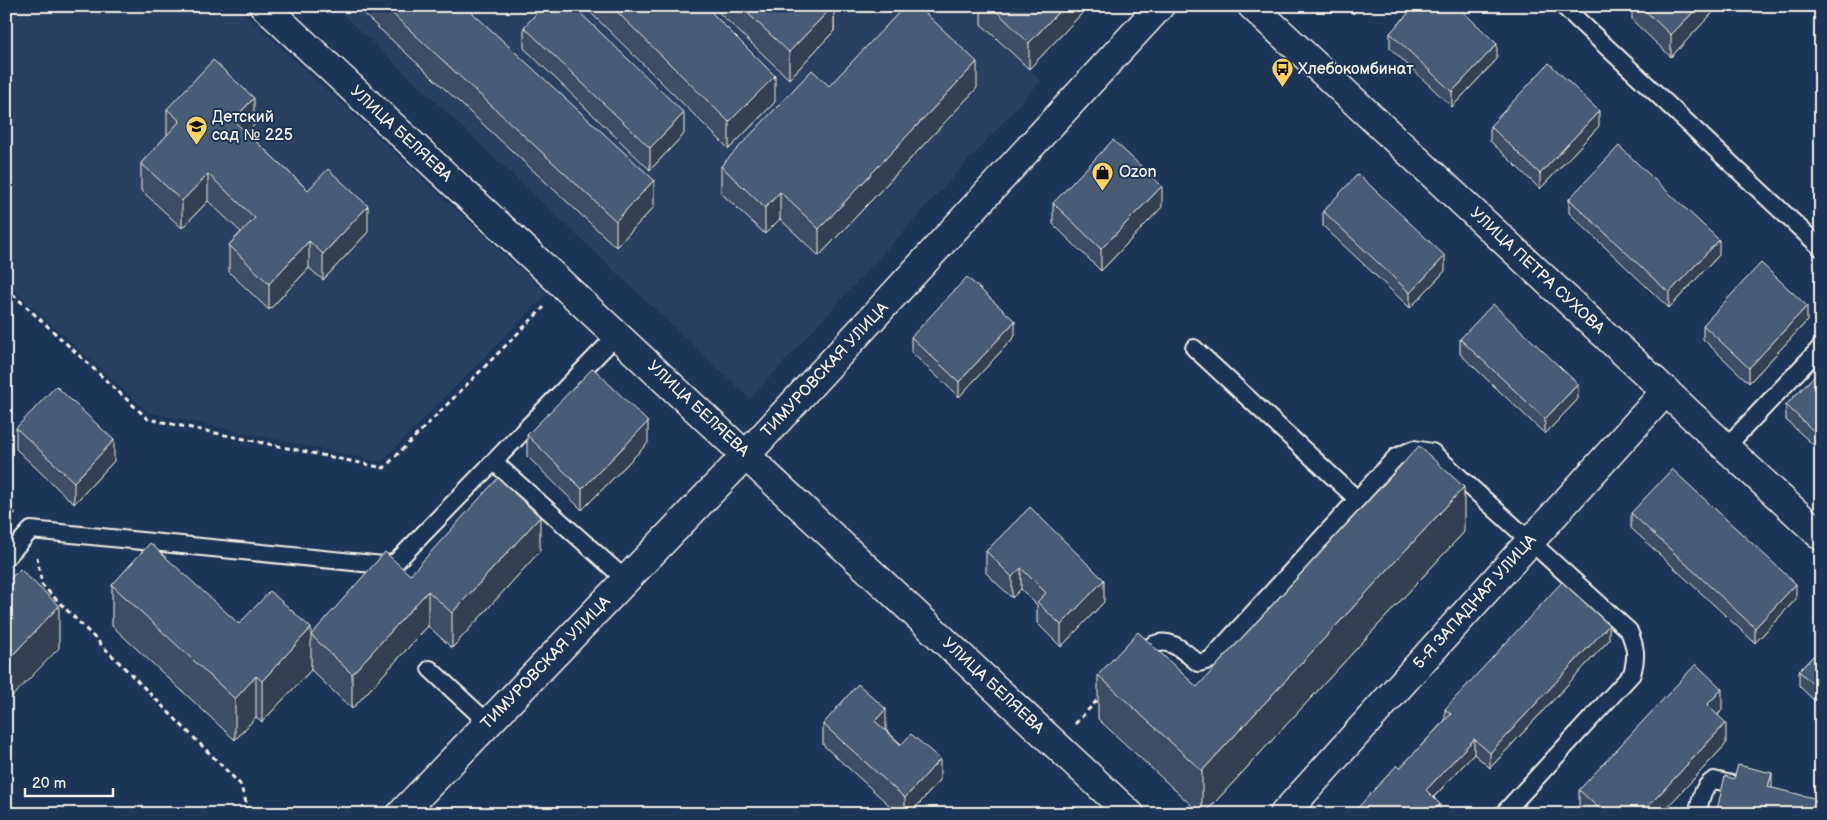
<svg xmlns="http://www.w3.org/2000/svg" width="1827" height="820" font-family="'Balsamiq Sans',sans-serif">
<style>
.built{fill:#2a4060}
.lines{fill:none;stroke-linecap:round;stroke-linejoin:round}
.service-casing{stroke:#f4f1e8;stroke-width:20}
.minor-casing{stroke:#f4f1e8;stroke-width:31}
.tertiary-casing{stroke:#f4f1e8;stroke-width:31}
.path{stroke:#f4f1e8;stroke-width:3;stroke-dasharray:5 4;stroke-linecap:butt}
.service{stroke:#1d3557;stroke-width:16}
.minor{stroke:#1d3557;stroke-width:28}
.tertiary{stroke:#1d3557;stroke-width:28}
.wall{fill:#3e4e64;stroke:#f4f1e8}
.shaded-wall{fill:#324051;stroke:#f4f1e8}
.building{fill:#485b74;stroke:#f4f1e8}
.labels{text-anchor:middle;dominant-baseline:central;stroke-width:4;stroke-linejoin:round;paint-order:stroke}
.poi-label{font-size:16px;fill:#f4f1e8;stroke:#1d3557;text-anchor:start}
.street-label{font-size:16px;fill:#f4f1e8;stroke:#1d3557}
</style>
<rect width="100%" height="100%" fill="#1d3557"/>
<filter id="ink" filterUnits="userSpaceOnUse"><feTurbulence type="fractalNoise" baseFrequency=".02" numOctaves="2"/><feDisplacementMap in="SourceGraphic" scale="10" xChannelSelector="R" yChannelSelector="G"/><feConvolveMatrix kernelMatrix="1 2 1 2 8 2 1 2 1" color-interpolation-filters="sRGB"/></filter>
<g filter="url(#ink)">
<path class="built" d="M6,6H236L547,294L381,462L148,412L6,283Z
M334,6H1089L1029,69L1041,81L750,399Z"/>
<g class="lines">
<defs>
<path id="service" d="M1563,6L1821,248
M1194,348L1357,499
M1726,447L1821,347
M494,462L626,580
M6,558L31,530L383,565L396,562L617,335
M1136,657C1162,632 1175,643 1198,663L1210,660L1396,457L1414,449L1432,452L1629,631C1636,648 1637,656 1632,674L1503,814
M430,669L488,723
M1697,814C1701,801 1701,787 1714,780L1745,787"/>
<path id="minor" d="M264,6L1130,814
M401,814L747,454L1160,6
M1284,814L1666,391"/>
<path id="tertiary" d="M1252,6L1821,536"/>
</defs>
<use href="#service" class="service-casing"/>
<use href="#minor" class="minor-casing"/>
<use href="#tertiary" class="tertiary-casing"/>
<path class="path" d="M6,288L148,419L384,468L544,307
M6,505L15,514
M37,557L42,585L240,784L250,814
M1075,724L1101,696"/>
<use href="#service" class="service"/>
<use href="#minor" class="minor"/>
<use href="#tertiary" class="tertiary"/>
</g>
<path class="wall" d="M355,6H465L654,207L616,247Z
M584,6H705L775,102L729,149Z
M712,6H834V31L789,79Z
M981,6H1089L1029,69L981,24Z
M1345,6H1360L1353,14Z
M1632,6H1719L1671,57L1632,20Z
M524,27L684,134L650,170L524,48Z
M1390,33L1497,59L1452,107L1390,48Z
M829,86L977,88L819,256L780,219L765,234L721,193V166Z
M167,109L254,125L247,133L308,190L368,232L323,280L309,268L269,310L229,272V245L241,232L208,201L182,228L141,190V163L167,135Z
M1490,126H1599L1540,189L1490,141Z
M1569,199L1719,255L1669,308L1569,213Z
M1053,203L1162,207L1101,271L1053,224Z
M1323,211L1445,271L1410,308L1323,226Z
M1807,321L1749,383L1703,339V325Z
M1015,336L959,397L911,352V337Z
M1460,339L1578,399L1545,434L1460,354Z
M1821,369V452L1786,420V405Z
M16,428L114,461L74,504L16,449Z
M527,435L648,443L582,510L527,456Z
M1631,513L1796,599L1755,643L1631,528Z
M1464,532L1204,814H1201L1098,719V675L1197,687Z
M540,551L452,648L428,626L352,709L311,670L262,722L256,717L235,740L112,626V585L239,624L311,635L410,575Z
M986,551L1104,602L1061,647L1037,623V605L1021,589L1012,598L986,573Z
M1609,640L1490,768L1474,754L1434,797L1440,814L1400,768L1445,720V709Z
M1821,648V707L1799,686V671Z
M1722,710L1718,715L1726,744L1661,814H1582L1579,811V790Z
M823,724L886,730L940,780L910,814H899L823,745Z"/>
<path class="shaded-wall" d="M833,6H834V31L789,79V52Z
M1064,6H1089L1029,69V43Z
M1353,6H1360L1353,14Z
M1699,6H1719L1671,57V35Z
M1497,44V59L1452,107V92Z
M977,62V88L819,256V229Z
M775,76V102L729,149V122Z
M254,98V125L233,147V120Z
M1599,111V126L1540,189V174Z
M684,113V134L650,170V148Z
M208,174V201L182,228V201Z
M654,180V207L616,247V221Z
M1162,186V207L1101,271V249Z
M780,192V219L765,234V208Z
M368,206V232L323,280V254Z
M1719,240V255L1669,308V293Z
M309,241V268L269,310V284Z
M1445,256V271L1410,308V293Z
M1807,306V321L1749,383V368Z
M1015,321V336L959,397V382Z
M1578,384V399L1545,434V419Z
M648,422V443L582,510V489Z
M114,440V461L74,504V482Z
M1464,487V532L1204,814H1202V771Z
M540,517V551L452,648V613Z
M1021,568V589L1012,598V577Z
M1104,580V602L1061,647V625Z
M1796,584V599L1755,643V628Z
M428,591V626L352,709V674Z
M59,606V648L6,703V662Z
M1609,625V640L1490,768V753Z
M311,628V670L262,722V681Z
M256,676V717L235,740V699Z
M1722,689V710L1707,726V705Z
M886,709V730L875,742V721Z
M1726,723V744L1661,814H1641Z
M1474,739V754L1426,805V790Z
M940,759V780L910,814H905V798Z
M1772,773V800L1768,787Z
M1440,804V814H1431Z"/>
<path class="building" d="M384,6H465L654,180L616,221Z
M543,6H573L684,113L650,148L524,27Z
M611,6H705L775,76L729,122Z
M740,6H833L789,52Z
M905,6H918L977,62L819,229L780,192L765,208L721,166L812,70L829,86Z
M991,6H1064L1029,43Z
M1415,6H1457L1497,44L1452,92L1390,33Z
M1640,6H1699L1671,35Z
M213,60L254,98L233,120L308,190L328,169L368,206L323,254L309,241L269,284L229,245L255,218L208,174L182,201L141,163L180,121L167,109Z
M1549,63L1599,111L1540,174L1490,126Z
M1113,140L1162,186L1101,249L1053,203Z
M1619,146L1719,240L1669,293L1569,199Z
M1358,174L1445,256L1410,293L1323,211Z
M1761,263L1807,306L1749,368L1703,325Z
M967,277L1015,321L959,382L911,337Z
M1493,304L1578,384L1545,419L1460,339Z
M593,368L648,422L582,489L527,435Z
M1821,369V438L1786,405Z
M56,386L114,440L74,482L16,428Z
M1419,446L1464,487L1202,771L1098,675L1138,632L1197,687Z
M1672,469L1796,584L1755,628L1631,513Z
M498,478L540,517L452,613L428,591L352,674L311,635L385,552L410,575Z
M1030,507L1104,580L1061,625L1037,602L1046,593L1021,568L1012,577L986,551Z
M150,543L239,624L270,591L311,628L262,681L256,676L235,699L112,585Z
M20,569L59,606L6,662V583Z
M1562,582L1609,625L1490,753L1474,739L1426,790L1440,804L1431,814H1352L1397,765L1400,768L1451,714L1445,709Z
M1821,648V692L1799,671Z
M1696,664L1722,689L1707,705L1726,723L1641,814H1605L1579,790Z
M858,684L886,709L875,721L901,745L911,734L940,759L905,798L823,724Z
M1738,765L1772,773L1768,787L1818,799L1821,804V814H1716L1725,776L1734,779Z"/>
</g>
<defs>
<symbol id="bus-pin" viewBox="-11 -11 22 30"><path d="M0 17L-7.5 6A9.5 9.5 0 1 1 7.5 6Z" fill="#ffd166" stroke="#1d3557"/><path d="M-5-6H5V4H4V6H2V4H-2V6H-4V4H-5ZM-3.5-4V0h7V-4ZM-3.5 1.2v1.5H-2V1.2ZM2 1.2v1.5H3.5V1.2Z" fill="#111"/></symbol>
<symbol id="school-pin" viewBox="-11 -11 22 30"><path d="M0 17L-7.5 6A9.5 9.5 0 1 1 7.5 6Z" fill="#ffd166" stroke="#1d3557"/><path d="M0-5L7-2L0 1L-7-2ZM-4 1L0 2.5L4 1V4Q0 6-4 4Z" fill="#111"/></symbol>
<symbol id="shop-pin" viewBox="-11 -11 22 30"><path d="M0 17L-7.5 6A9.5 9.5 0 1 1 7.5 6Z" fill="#ffd166" stroke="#1d3557"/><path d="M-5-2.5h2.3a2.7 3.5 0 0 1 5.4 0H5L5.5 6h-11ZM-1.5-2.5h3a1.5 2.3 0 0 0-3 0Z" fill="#111"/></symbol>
</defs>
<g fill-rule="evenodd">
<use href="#bus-pin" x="1270" y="56" width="25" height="34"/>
<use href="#school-pin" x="184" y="114" width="25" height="34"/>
<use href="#shop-pin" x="1090" y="160" width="25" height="34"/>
</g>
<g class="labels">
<g class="poi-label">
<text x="1298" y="69">Хлебокомбинат</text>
<text x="212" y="117">Детский<tspan x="212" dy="18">сад № 225</tspan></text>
<text x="1119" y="172">Ozon</text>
</g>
<g class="street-label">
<text transform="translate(401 134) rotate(43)">УЛИЦА БЕЛЯЕВА</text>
<text transform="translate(1537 271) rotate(43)">УЛИЦА ПЕТРА СУХОВА</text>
<text transform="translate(825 370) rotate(-47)">ТИМУРОВСКАЯ УЛИЦА</text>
<text transform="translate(698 409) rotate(43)">УЛИЦА БЕЛЯЕВА</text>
<text transform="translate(1475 602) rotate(-48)">5-Я ЗАПАДНАЯ УЛИЦА</text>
<text transform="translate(546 663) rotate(-46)">ТИМУРОВСКАЯ УЛИЦА</text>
<text transform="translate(993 686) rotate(43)">УЛИЦА БЕЛЯЕВА</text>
</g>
</g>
<rect width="1827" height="820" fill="none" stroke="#1d3557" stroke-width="25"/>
<rect x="12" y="12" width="1802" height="795" fill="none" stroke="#f4f1e8" stroke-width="2" filter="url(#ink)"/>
<path d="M25 788v8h88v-8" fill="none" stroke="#f4f1e8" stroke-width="2.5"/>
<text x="32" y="788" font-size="15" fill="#f4f1e8" stroke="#1d3557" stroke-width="4" paint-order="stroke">20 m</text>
</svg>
